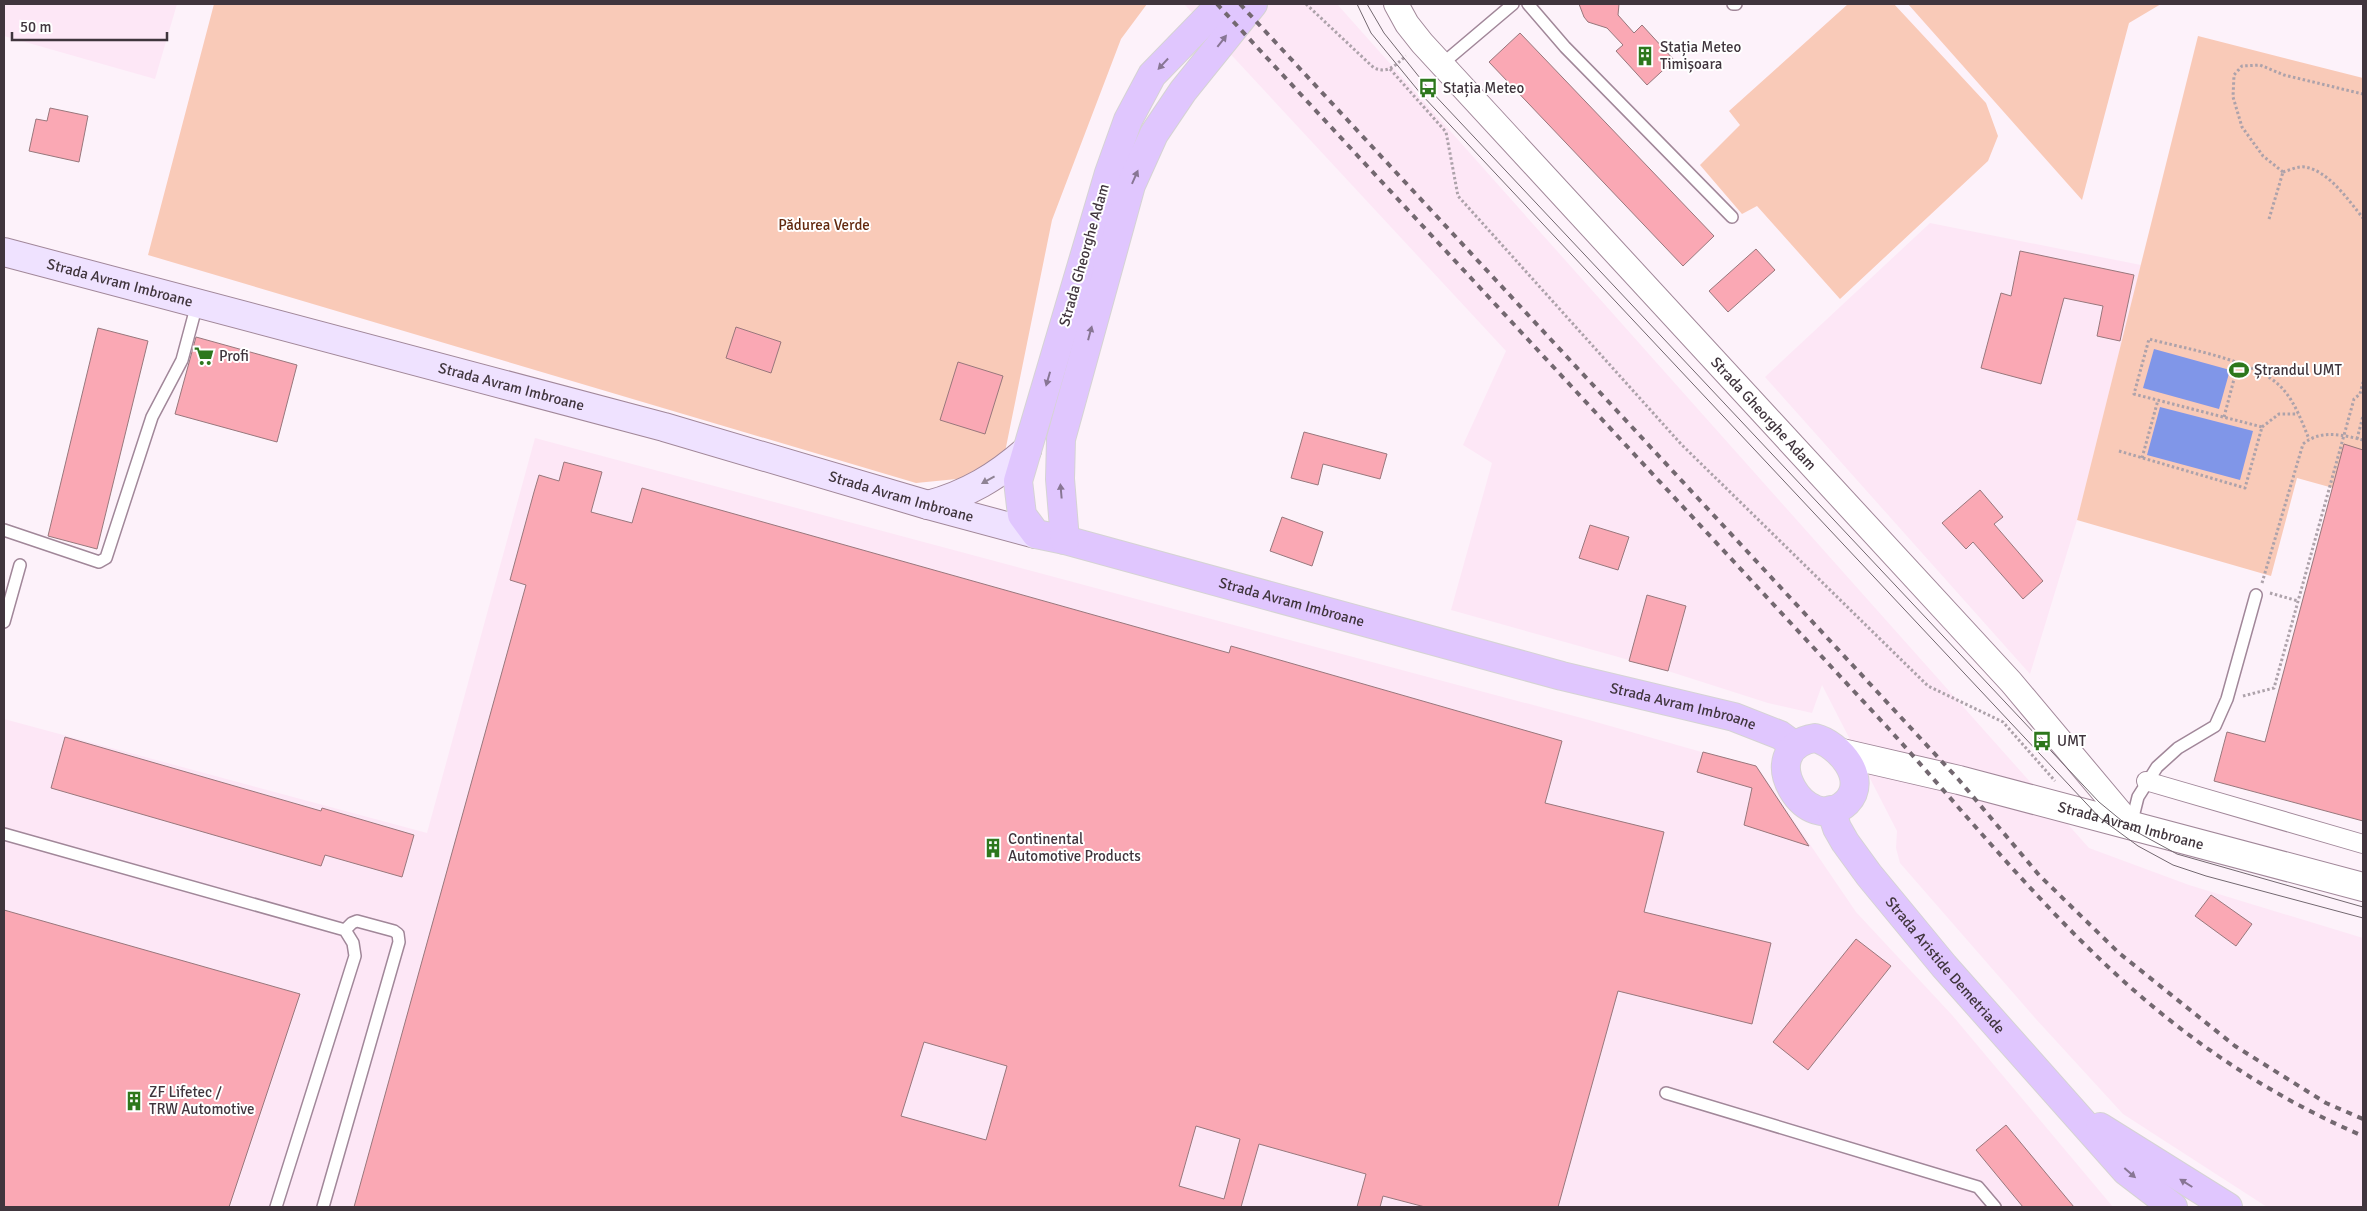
<svg xmlns="http://www.w3.org/2000/svg" width="2367" height="1211" font-family="Signika,sans-serif">
<style>
.built{fill:#fde7f6}
.green{fill:#f9cab8}
.water{fill:#8096e8}
.building{fill:#faa8b4;stroke:#98777c;fill-rule:evenodd}
.lines{fill:none;stroke-linecap:round;stroke-linejoin:round}
.service-casing{stroke:#a18799;stroke-width:14}
.pedestrian-casing{stroke:#a18799;stroke-width:20}
.minor-casing{stroke:#a18799;stroke-width:26}
.tertiary-casing{stroke:#a18799;stroke-width:30}
.secondary-casing{stroke:#a18799;stroke-width:30}
.primary-casing{stroke:#d5d3d4;stroke-width:30}
.path{stroke:#ada2aa;stroke-width:3;stroke-dasharray:2.5 2.5;stroke-linecap:butt}
.service{stroke:#fff;stroke-width:11}
.pedestrian{stroke:#fff;stroke-width:18}
.minor{stroke:#fff;stroke-width:24}
.tertiary{stroke:#fff;stroke-width:28}
.secondary{stroke:#efe2ff;stroke-width:28}
.primary{stroke:#e0c6fe;stroke-width:28}
.tram{stroke:#736870;stroke-width:1}
.rail{stroke:#736870;stroke-width:4;stroke-dasharray:6 6;stroke-linecap:butt}
.oneway{fill:#887694}
.oneway2{fill:#8f8394}
.labels{text-anchor:middle;dominant-baseline:central;stroke-width:4;stroke-linejoin:round;paint-order:stroke}
.poi-label{font-size:15px;fill:#40353d;stroke:#fff;text-anchor:start}
.park-label{font-size:15px;fill:#63290f;stroke:#fff}
.street-label{font-size:15px;fill:#40353d;stroke:#fff}
</style>
<rect width="100%" height="100%" fill="#fdf2fa"/>
<path class="built" d="M4,4H177L155,79L4,36Z
M1184,4H1337L2089,848L2189,885L2363,938V1207H2267L2123,1114L2035,1018L1900,863L1896,848L1897,831L1822,685L1812,713L1768,703L1668,671L1451,610L1492,463L1463,445L1506,351Z
M1930,223L2141,265L2077,520L2030,674L1765,377Z
M535,438L1589,720L1758,768L1856,912L1952,1015L2113,1207H4V719L427,833Z"/>
<path class="green" d="M214,4H1147L1121,39L1052,220L1004,457L977,477L916,483L148,255Z
M1848,4H1894L1986,103L1998,136L1988,161L1840,299L1757,206L1742,214L1700,165L1740,125L1729,111Z
M1908,4H2161L2129,23L2082,200Z
M2198,36L2363,78V481L2337,474L2333,488L2297,478L2271,576L2077,520Z"/>
<path class="water" d="M2154,349L2230,370L2219,409L2143,388Z
M2160,407L2253,431L2240,480L2147,455Z"/>
<path class="building" d="M1579,4H1619L1618,15L1634,33L1642,25L1674,60L1647,85L1616,51L1623,45L1607,28L1588,22L1584,17Z
M1520,33L1714,236L1683,266L1489,62Z
M50,108L88,116L79,162L29,151L36,119L47,121Z
M1756,249L1775,270L1728,312L1709,291Z
M2020,251L2134,275L2120,341L2097,336L2103,306L2064,298L2041,384L1981,368L2001,293L2011,296Z
M736,327L781,342L771,373L726,358Z
M98,328L148,341L97,549L48,536Z
M196,337L297,365L277,442L175,414Z
M958,362L1003,376L985,434L940,420Z
M1304,432L1387,454L1380,479L1323,464L1318,485L1291,478Z
M2344,444L2363,450V821L2214,781L2227,732L2265,742Z
M564,462L602,472L591,512L632,523L642,488L1229,653L1231,646L1562,741L1545,803L1664,832L1644,912L1771,943L1752,1024L1618,991L1558,1207H1425L1383,1196L1380,1207H1357L1366,1174L1259,1144L1241,1207H354L526,585L510,580L534,492L539,475L559,481ZM924,1042L1007,1066L986,1140L901,1116ZM1196,1126L1240,1139L1224,1199L1179,1186Z
M1980,490L2003,517L1994,524L2043,581L2023,599L1973,542L1966,549L1942,523Z
M1282,517L1323,532L1312,566L1270,551Z
M1590,525L1629,537L1618,570L1579,558Z
M1647,595L1686,606L1668,671L1629,661Z
M65,737L321,811L322,808L414,835L402,877L325,855L321,866L51,788Z
M1703,752L1756,766L1809,846L1744,825L1752,788L1697,772Z
M2211,895L2252,924L2236,946L2195,916Z
M4,910L300,994L229,1207H4Z
M1856,939L1891,966L1808,1070L1773,1042Z
M2006,1125L2074,1207H2023L1976,1150Z"/>
<g class="lines">
<defs>
<path id="service" d="M1528,4L1565,47L1732,217
M1733,4H1736
M1442,64L1513,4
M4,530L99,562L106,558L152,417L182,360L197,304
M4,622L20,565
M2131,825L2138,797L2157,767L2178,748L2215,726L2227,699L2256,595
M4,834L345,930L353,943L355,956L276,1207
M1666,1093L1978,1187L1995,1207
M323,1207L399,942L398,934L394,931L357,921L352,923L345,930"/>
<path id="pedestrian" d="M2146,781L2363,844"/>
<g id="minor">
<path id="s1" d="M1396,4L1407,24L1422,43L2011,682L2131,825"/>
</g>
<g id="tertiary">
<path id="s2" d="M1842,753L1959,780L2363,887"/>
</g>
<g id="secondary">
<path id="s3" d="M4,252L664,427L928,505L1036,534"/>
<path d="M928,505C968,494 996,477 1027,450"/>
</g>
<g id="primary">
<path id="s4" d="M1221,4L1152,75L1128,120L1109,173L1018,481L1022,515L1036,534L1065,540L1562,676L1734,717L1780,735L1795,746"/>
<path d="M1065,540L1060,479L1061,439L1131,185L1154,134L1183,91L1253,4"/>
<path d="M1815,738C1839,744 1869,779 1847,802C1807,841 1751,748 1815,738Z"/>
<path id="s5" d="M1831,810L1837,828L1845,842L1869,875L1944,966L2126,1171L2173,1207"/>
<path d="M2100,1127L2228,1207"/>
</g>
</defs>
<use href="#service" class="service-casing"/>
<use href="#pedestrian" class="pedestrian-casing"/>
<use href="#minor" class="minor-casing"/>
<use href="#tertiary" class="tertiary-casing"/>
<use href="#secondary" class="secondary-casing"/>
<use href="#primary" class="primary-casing"/>
<path class="path" d="M1306,4L1374,68C1389,74 1395,65 1406,56
M1390,69L1446,132L1458,196L1681,444L1928,686L2003,722L2055,781
M2283,172L2263,156L2242,127L2233,97L2234,75L2242,66L2260,65L2284,75L2363,94
M2283,172C2290,170 2298,166 2305,167C2329,171 2349,201 2363,218
M2269,219L2283,172
M2224,417L2238,364
M2262,427L2279,414H2298
M2357,439L2363,416
M2119,451L2245,488L2262,427L2134,394L2149,339C2186,349 2256,360 2282,388C2295,402 2302,422 2309,439
M2142,458L2158,400
M2262,583L2303,444C2321,429 2343,435 2363,440
M2270,593L2298,601
M2243,696L2274,688L2354,399L2360,394L2363,382"/>
<use href="#service" class="service"/>
<use href="#pedestrian" class="pedestrian"/>
<use href="#minor" class="minor"/>
<use href="#tertiary" class="tertiary"/>
<use href="#secondary" class="secondary"/>
<use href="#primary" class="primary"/>
<path class="tram" d="M1357,4L1371,33L1421,94L2100,818L2138,846L2173,865L2206,876L2363,918
M1367,4L1384,33L1428,88L2099,802L2133,830L2177,854L2363,907"/>
<path class="rail" d="M1217,4L1888,728C1969,817 2046,914 2137,993C2205,1052 2281,1101 2363,1136
M1240,4L1959,780L2039,875L2119,953L2235,1046L2326,1103L2363,1119"/>
</g>
<defs><path id="oneway-solid" d="M-6-.8H1V-3.2L6.5 0L1 3.2V.8H-6Z" transform="scale(1.25)"/></defs>
<g class="oneway">
<use href="#oneway-solid" transform="translate(1222 41) rotate(-52)"/>
<use href="#oneway-solid" transform="translate(1163 64) rotate(133)"/>
<use href="#oneway-solid" transform="translate(1135 177) rotate(-66)"/>
<use href="#oneway-solid" transform="translate(1090 333) rotate(-75)"/>
<use href="#oneway-solid" transform="translate(1048 379) rotate(106)"/>
<use href="#oneway-solid" transform="translate(1061 491) rotate(-95)"/>
<use href="#oneway-solid" transform="translate(2130 1173) rotate(41)"/>
<use href="#oneway-solid" transform="translate(2186 1183) rotate(-148)"/>
</g>
<use class="oneway2" href="#oneway-solid" transform="translate(988 480) rotate(151)"/>
<defs>
<symbol id="building-bare" viewBox="-9 -9 18 18"><path d="M-4-6H4V6H1V3H-1V6H-4ZM-2.5-4.3h1.7v1.8h-1.7ZM.8-4.3h1.7v1.8H.8ZM-2.5-1h1.7V.8h-1.7ZM.8-1h1.7V.8H.8Z" fill="#2d771c" stroke="#fff" stroke-width="2.5" paint-order="stroke"/></symbol>
<symbol id="bus-bare" viewBox="-9 -9 18 18"><path d="M-5-6H5V4H4V6H2V4H-2V6H-4V4H-5ZM-3.5-4V0h7V-4ZM-3.5 1.2v1.5H-2V1.2ZM2 1.2v1.5H3.5V1.2Z" fill="#2d771c" stroke="#fff" stroke-width="2.5" paint-order="stroke"/></symbol>
<symbol id="supermarket-bare" viewBox="-9 -9 18 18"><path d="M-6-5.5h2.5l.6 2H6L4.5 2H-2.5L-4.4-4H-6ZM-1.5 3.2a1.3 1.3 0 1 0 .1 0ZM3 3.2a1.3 1.3 0 1 0 .1 0Z" fill="#2d771c" stroke="#fff" stroke-width="2.5" paint-order="stroke"/></symbol>
<symbol id="stadium-bare" viewBox="-9 -9 18 18"><path d="M0-5a6.5 5 0 1 0 0 10a6.5 5 0 1 0 0-10ZM-3.5-1.8h7v3.6h-7Z" fill="#2d771c" stroke="#fff" stroke-width="2.5" paint-order="stroke"/></symbol>
</defs>
<g fill-rule="evenodd">
<use href="#building-bare" x="1631" y="42" width="28" height="28"/>
<use href="#bus-bare" x="1414" y="74" width="28" height="28"/>
<use href="#supermarket-bare" x="190" y="342" width="28" height="28"/>
<use href="#stadium-bare" x="2225" y="356" width="28" height="28"/>
<use href="#bus-bare" x="2028" y="727" width="28" height="28"/>
<use href="#building-bare" x="979" y="834" width="28" height="28"/>
<use href="#building-bare" x="120" y="1087" width="28" height="28"/>
</g>
<g class="labels">
<g class="poi-label">
<text x="1660" y="47">Stația Meteo<tspan x="1660" dy="17">Timișoara</tspan></text>
<text x="1443" y="88">Stația Meteo</text>
<text x="219" y="356">Profi</text>
<text x="2254" y="370">Ștrandul UMT</text>
<text x="2057" y="741">UMT</text>
<text x="1008" y="839">Continental<tspan x="1008" dy="17">Automotive Products</tspan></text>
<text x="149" y="1092">ZF Lifetec /<tspan x="149" dy="17">TRW Automotive</tspan></text>
</g>
<g class="park-label">
<text x="824" y="225">Pădurea Verde</text>
</g>
<g class="street-label">
<text transform="translate(1084 255) rotate(-74)">Strada Gheorghe Adam</text>
<text stroke="none"><textPath href="#s3" startOffset="120">Strada Avram Imbroane</textPath></text>
<text stroke="none"><textPath href="#s3" startOffset="525">Strada Avram Imbroane</textPath></text>
<text stroke="none"><textPath href="#s1" startOffset="551">Strada Gheorghe Adam</textPath></text>
<text stroke="none"><textPath href="#s3" startOffset="930">Strada Avram Imbroane</textPath></text>
<text stroke="none"><textPath href="#s4" startOffset="850">Strada Avram Imbroane</textPath></text>
<text stroke="none"><textPath href="#s4" startOffset="1255">Strada Avram Imbroane</textPath></text>
<text stroke="none"><textPath href="#s2" startOffset="298">Strada Avram Imbroane</textPath></text>
<text stroke="none"><textPath href="#s5" startOffset="194">Strada Aristide Demetriade</textPath></text>
</g>
</g>
<rect width="2367" height="1211" fill="none" stroke="#40353d" stroke-width="10"/>
<path d="M12 32v8h155v-8" fill="none" stroke="#40353d" stroke-width="2.5"/>
<text x="20" y="32" font-size="15" fill="#40353d" stroke="#ffffff" stroke-width="4" paint-order="stroke">50 m</text>
</svg>
